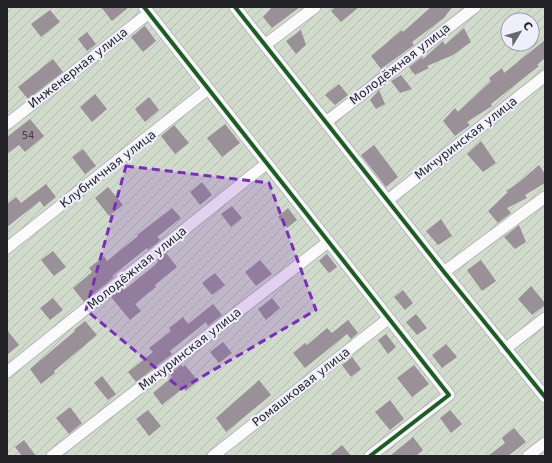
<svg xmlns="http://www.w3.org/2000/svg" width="552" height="463" font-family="'DejaVu Sans',sans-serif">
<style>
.garden{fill:url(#garden-furrows);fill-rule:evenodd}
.building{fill:#999197}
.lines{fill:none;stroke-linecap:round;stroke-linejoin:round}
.minor-casing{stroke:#b7b7bc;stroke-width:13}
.minor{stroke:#fbfbfc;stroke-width:11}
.cycleway-casing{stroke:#efeffb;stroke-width:6}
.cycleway{stroke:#1b5e20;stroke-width:4}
.marked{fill:#7b2cbf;fill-opacity:0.2;stroke:#7b2cbf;stroke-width:3;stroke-dasharray:8 5;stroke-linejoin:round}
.labels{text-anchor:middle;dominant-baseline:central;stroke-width:4;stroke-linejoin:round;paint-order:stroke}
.number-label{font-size:10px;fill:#413f44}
.street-label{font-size:12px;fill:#242428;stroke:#efeffb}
</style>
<defs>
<pattern id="garden-furrows" width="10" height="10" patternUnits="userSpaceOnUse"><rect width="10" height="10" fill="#d1dbcc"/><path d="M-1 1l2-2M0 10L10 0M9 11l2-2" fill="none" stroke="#b3bcaf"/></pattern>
</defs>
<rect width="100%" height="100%" fill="#e5e4eb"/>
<path class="garden" d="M7,7H545V456H7ZM508,20H532V44H508Z"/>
<path class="building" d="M101,7H129L112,21Z
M272,7H300L272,28L263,17Z
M335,7H359L341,22L331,11Z
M431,7H452L444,18L412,42L414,45L381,69L371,56L402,30L403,32Z
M50,10L60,22L41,37L31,24Z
M145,26L156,41L143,52L131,37Z
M464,28L471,42L453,55L427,66L429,68L415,75L413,72L410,73L412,71L409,67L422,57L423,59L443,41L445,45Z
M301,30L306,45L296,54L286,41Z
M87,32L96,44L87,51L78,39Z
M545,40V58L537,65L539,66L491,104L492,106L467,122L470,125L455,136L443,121L455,108L458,112L491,81L489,78L502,68L504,73Z
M53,59L63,72L28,99L18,87Z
M401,75L412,89L400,93L391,81Z
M339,84L348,95L335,105L325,95Z
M379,90L385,104L376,109L370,100Z
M95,94L107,109L92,122L80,107Z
M149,97L159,110L145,122L135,109Z
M30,119L44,136L25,152L19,145L7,154V137Z
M225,124L240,143L222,157L207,138Z
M174,125L189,143L175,154L161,136Z
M481,141L496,163L483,172L467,154Z
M374,145L398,177L386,187L361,155Z
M83,149L96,166L85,174L72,157Z
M539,165L545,174V183L525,195L527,198L507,208L511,213L498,223L488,211L508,192L506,191L518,183Z
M202,182L212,195L200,205L190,192Z
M46,184L56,197L44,207L40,201L7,227V204L16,197L21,203Z
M108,187L123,205L109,216L95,198Z
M232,206L242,218L231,227L221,214Z
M172,208L181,218L157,237L160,239L158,242L148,250L147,248L112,276L114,277L84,302L73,288L92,272L89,268L104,256L107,261L138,236L137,235Z
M288,208L297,220L287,228L278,217Z
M441,219L452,236L438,245L426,231Z
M519,225L526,242L515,249L504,237Z
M53,251L66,267L54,276L41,260Z
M166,253L177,267L155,285L156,287L135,304L141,311L130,320L111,297L122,288L124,290L155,265L158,262L157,261Z
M327,254L337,267L329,273L319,261Z
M260,260L272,274L256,286L245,272Z
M481,260L496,281L482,291L467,270Z
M215,273L225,285L212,295L202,283Z
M531,286L545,303V305L532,315L518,299Z
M403,290L413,303L405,310L394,297Z
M53,298L63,310L50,320L40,308Z
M272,298L280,308L266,320L258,309Z
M213,304L222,315L208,326L206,322L170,351L172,354L136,382L128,372L153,352L149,348L171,331L169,328L183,317L188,324Z
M416,314L427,328L417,335L406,322Z
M348,320L358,333L351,339L347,334L305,368L293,353L305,343L307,345L327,328L332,333Z
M85,321L97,335L54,371L55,373L41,384L30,369L75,331L74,330Z
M7,330L19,345L7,355Z
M386,334L396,347L388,354L378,340Z
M223,342L232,353L219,363L210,352Z
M446,344L457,357L442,368L432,355Z
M352,357L361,369L351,377L342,365Z
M181,365L183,367L185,365L198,381L186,391L183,388L162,405L153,393L172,377L170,374Z
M414,365L429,384L412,397L397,378Z
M102,376L116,394L108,400L94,383Z
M259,380L271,395L226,432L216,418Z
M390,400L404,419L390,430L375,412Z
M70,407L82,423L69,434L56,418Z
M148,410L161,426L149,436L136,419Z
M450,410L462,424L451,433L440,418Z
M514,428L526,442L508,456H488L505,443L502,438Z
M413,437L423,450L416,456H390Z
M24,440L36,456H22L15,447Z
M342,445L351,456H329Z"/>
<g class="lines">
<defs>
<path id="minor" d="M144,7L449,395L370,456
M235,7L444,272L545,397
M265,45L315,7
M326,122L475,7
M7,124L149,13
M388,200L545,76
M7,248L208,89
M444,272L545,197
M505,349L545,318
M7,372L266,164
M52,456L328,242
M213,456L388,319
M528,456L545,443"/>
</defs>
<use href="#minor" class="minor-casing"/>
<use href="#minor" class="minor"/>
<defs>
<path id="cycleway" d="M144,7L449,395L370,456
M235,7L444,272L545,397"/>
</defs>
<use href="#cycleway" class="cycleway-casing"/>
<use href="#cycleway" class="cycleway"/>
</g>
<path class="marked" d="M126,166L269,183L316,310L181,389L86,310Z"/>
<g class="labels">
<g class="number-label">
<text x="28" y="135">54</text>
</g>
<g class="street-label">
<text transform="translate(400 64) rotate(-38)">Молодёжная улица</text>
<text transform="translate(78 68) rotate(-38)">Инженерная улица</text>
<text transform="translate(466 138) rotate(-38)">Мичуринская улица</text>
<text transform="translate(108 169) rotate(-38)">Клубничная улица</text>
<text transform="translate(137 268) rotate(-39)">Молодёжная улица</text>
<text transform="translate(190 349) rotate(-38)">Мичуринская улица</text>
<text transform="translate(301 387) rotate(-38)">Ромашковая улица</text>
</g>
</g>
<rect width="552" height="463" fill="none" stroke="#242428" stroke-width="16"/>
<g transform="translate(520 32) rotate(52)"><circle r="19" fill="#efeffb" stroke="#9e9ea7"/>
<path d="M0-3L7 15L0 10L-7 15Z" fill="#68676c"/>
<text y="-6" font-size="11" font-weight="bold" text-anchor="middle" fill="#242428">С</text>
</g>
</svg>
